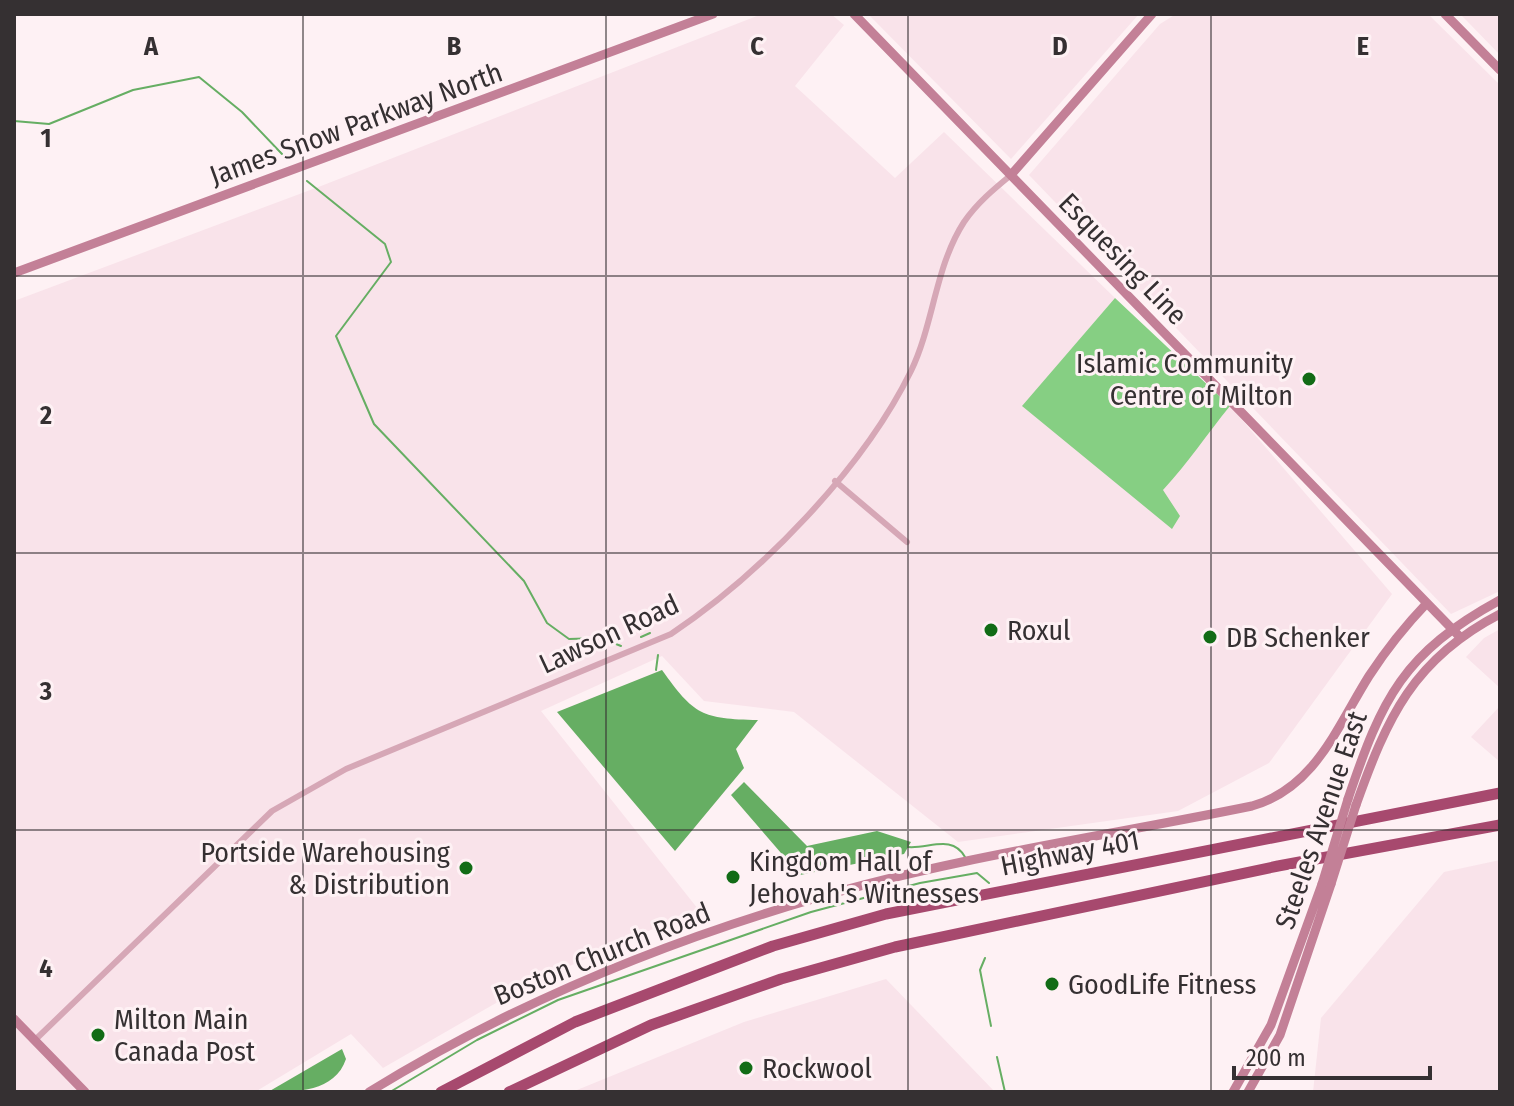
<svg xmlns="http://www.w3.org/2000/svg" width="1514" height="1106" font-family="'Fira Sans Condensed',sans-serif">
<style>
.built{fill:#f9e3ea}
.forest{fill:#86cf83}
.water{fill:#66ae63}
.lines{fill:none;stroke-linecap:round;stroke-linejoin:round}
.stream{stroke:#66ae63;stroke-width:2}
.street{stroke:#d6a7b6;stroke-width:6}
.secondary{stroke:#c38097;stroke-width:9}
.highway{stroke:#a7496e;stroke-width:11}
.secondary-bridge{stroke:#c38097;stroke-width:9}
.grid{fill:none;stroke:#353032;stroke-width:2;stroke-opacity:0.55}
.poi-dot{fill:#126c16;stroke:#fef1f4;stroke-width:3}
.labels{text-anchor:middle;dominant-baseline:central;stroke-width:6;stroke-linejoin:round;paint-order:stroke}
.street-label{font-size:28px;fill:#353032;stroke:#fef1f4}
.poi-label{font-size:28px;fill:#353032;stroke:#fef1f4;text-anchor:start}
.grid-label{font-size:26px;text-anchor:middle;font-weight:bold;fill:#353032;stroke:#fef1f4;stroke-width:6;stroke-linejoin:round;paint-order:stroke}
</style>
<rect width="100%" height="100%" fill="#fef1f4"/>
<path class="built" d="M762,14H831L844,25L795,86L895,178L944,132L1115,298L1023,406L1162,490L1230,406L1392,594L1269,763L1178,811L958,842L794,712L704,701L662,656L541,711L698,909L529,984L383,1068L351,1034L255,1092H14V301L321,186Z
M868,14H1139L1011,159Z
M1176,14H1428L1500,85V591L1451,614L1029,175L1160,24Z
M1460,14H1500V55L1466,20Z
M1500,629V688L1466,657L1484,638Z
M1500,706V762L1471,737Z
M1500,860V1092H1313L1321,1018L1444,872Z
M886,979L995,1092H572L744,1022Z"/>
<path class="forest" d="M1115,298L1230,406C1207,434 1188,463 1163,490L1180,516L1172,529L1022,406Z"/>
<path class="water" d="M662,670C694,715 702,719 758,720L736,749L744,768L675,851L557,712Z
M744,782L807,846L877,831L911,842L904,854L800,875L731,795Z
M342,1049L346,1059C335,1092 296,1092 268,1092Z"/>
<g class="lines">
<path class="stream" d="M14,121L49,124L133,90L199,77L242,112L282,154
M307,181L385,244L391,262L336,336L374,424L524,581L547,623L569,639L601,638L621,646
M641,637L650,633
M656,670L658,655
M908,847C929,849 952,834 965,857
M985,958L980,970L991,1026
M997,1057L1005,1092
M390,1092L477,1040L558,1000L811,912L920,883L977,873L989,883"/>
<path class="street" d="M835,481L907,542
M35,1040L272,811L346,769L671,634C761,574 863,469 911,371C934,323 935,267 964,222C977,203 994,189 1011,175"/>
<path class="secondary" d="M854,14L1460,637
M1445,14L1500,70
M1011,175L1152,14
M14,273L713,14
M1348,799C1382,698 1403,653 1500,600
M1356,805C1387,718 1413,659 1500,614
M14,1019L85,1092
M369,1092C507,1007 658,944 813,899C956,857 1106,836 1252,806C1315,788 1337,727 1369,676C1386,650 1405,626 1427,603
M1233,1092L1271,1025L1322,884
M1248,1092L1280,1035L1331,884"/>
<path class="highway" d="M441,1092L575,1022L773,946L886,914L1500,793
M509,1092L651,1025L781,979L895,947L1278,866L1500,825"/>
<path class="secondary-bridge" d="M1322,884L1348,799
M1331,884L1356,805"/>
</g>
<path class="grid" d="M303,14V1092M606,14V1092M908,14V1092M1211,14V1092M14,276H1500M14,553H1500M14,830H1500"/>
<g class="poi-dot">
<circle cx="1309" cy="379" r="8"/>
<circle cx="991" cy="630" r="8"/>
<circle cx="1210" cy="637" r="8"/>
<circle cx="466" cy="868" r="8"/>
<circle cx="733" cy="877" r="8"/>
<circle cx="1052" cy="984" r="8"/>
<circle cx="98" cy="1035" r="8"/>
<circle cx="746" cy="1068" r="8"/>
</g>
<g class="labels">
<g class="street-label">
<text transform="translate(356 124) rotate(-20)">James Snow Parkway North</text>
<text transform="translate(1123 259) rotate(46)">Esquesing Line</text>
<text transform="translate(609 634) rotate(-25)">Lawson Road</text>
<text transform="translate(1321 820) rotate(-71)">Steeles Avenue East</text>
<text transform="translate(1070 853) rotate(-11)">Highway 401</text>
<text transform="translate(602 954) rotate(-22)">Boston Church Road</text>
</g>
<g class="poi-label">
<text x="1293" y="363" text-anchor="end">Islamic Community<tspan x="1293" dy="32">Centre of Milton</tspan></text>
<text x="1007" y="630">Roxul</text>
<text x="1226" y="637">DB Schenker</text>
<text x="450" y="852" text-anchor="end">Portside Warehousing<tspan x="450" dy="32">&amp; Distribution</tspan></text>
<text x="749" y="861">Kingdom Hall of<tspan x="749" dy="32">Jehovah's Witnesses</tspan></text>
<text x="1068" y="984">GoodLife Fitness</text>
<text x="114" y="1019">Milton Main<tspan x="114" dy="32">Canada Post</tspan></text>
<text x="762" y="1068">Rockwool</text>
</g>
</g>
<g class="grid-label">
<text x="151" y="55">A</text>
<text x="454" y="55">B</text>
<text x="757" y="55">C</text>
<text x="1060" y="55">D</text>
<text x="1363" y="55">E</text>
<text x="46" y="147">1</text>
<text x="46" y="424">2</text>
<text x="46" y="700">3</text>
<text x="46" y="977">4</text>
</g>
<rect width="1514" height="1106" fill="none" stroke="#353032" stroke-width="32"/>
<path d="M1234 1066v12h196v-12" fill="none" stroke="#353032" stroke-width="4"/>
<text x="1246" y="1066" font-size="24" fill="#353032" stroke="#fef1f4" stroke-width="6" paint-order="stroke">200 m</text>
</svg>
